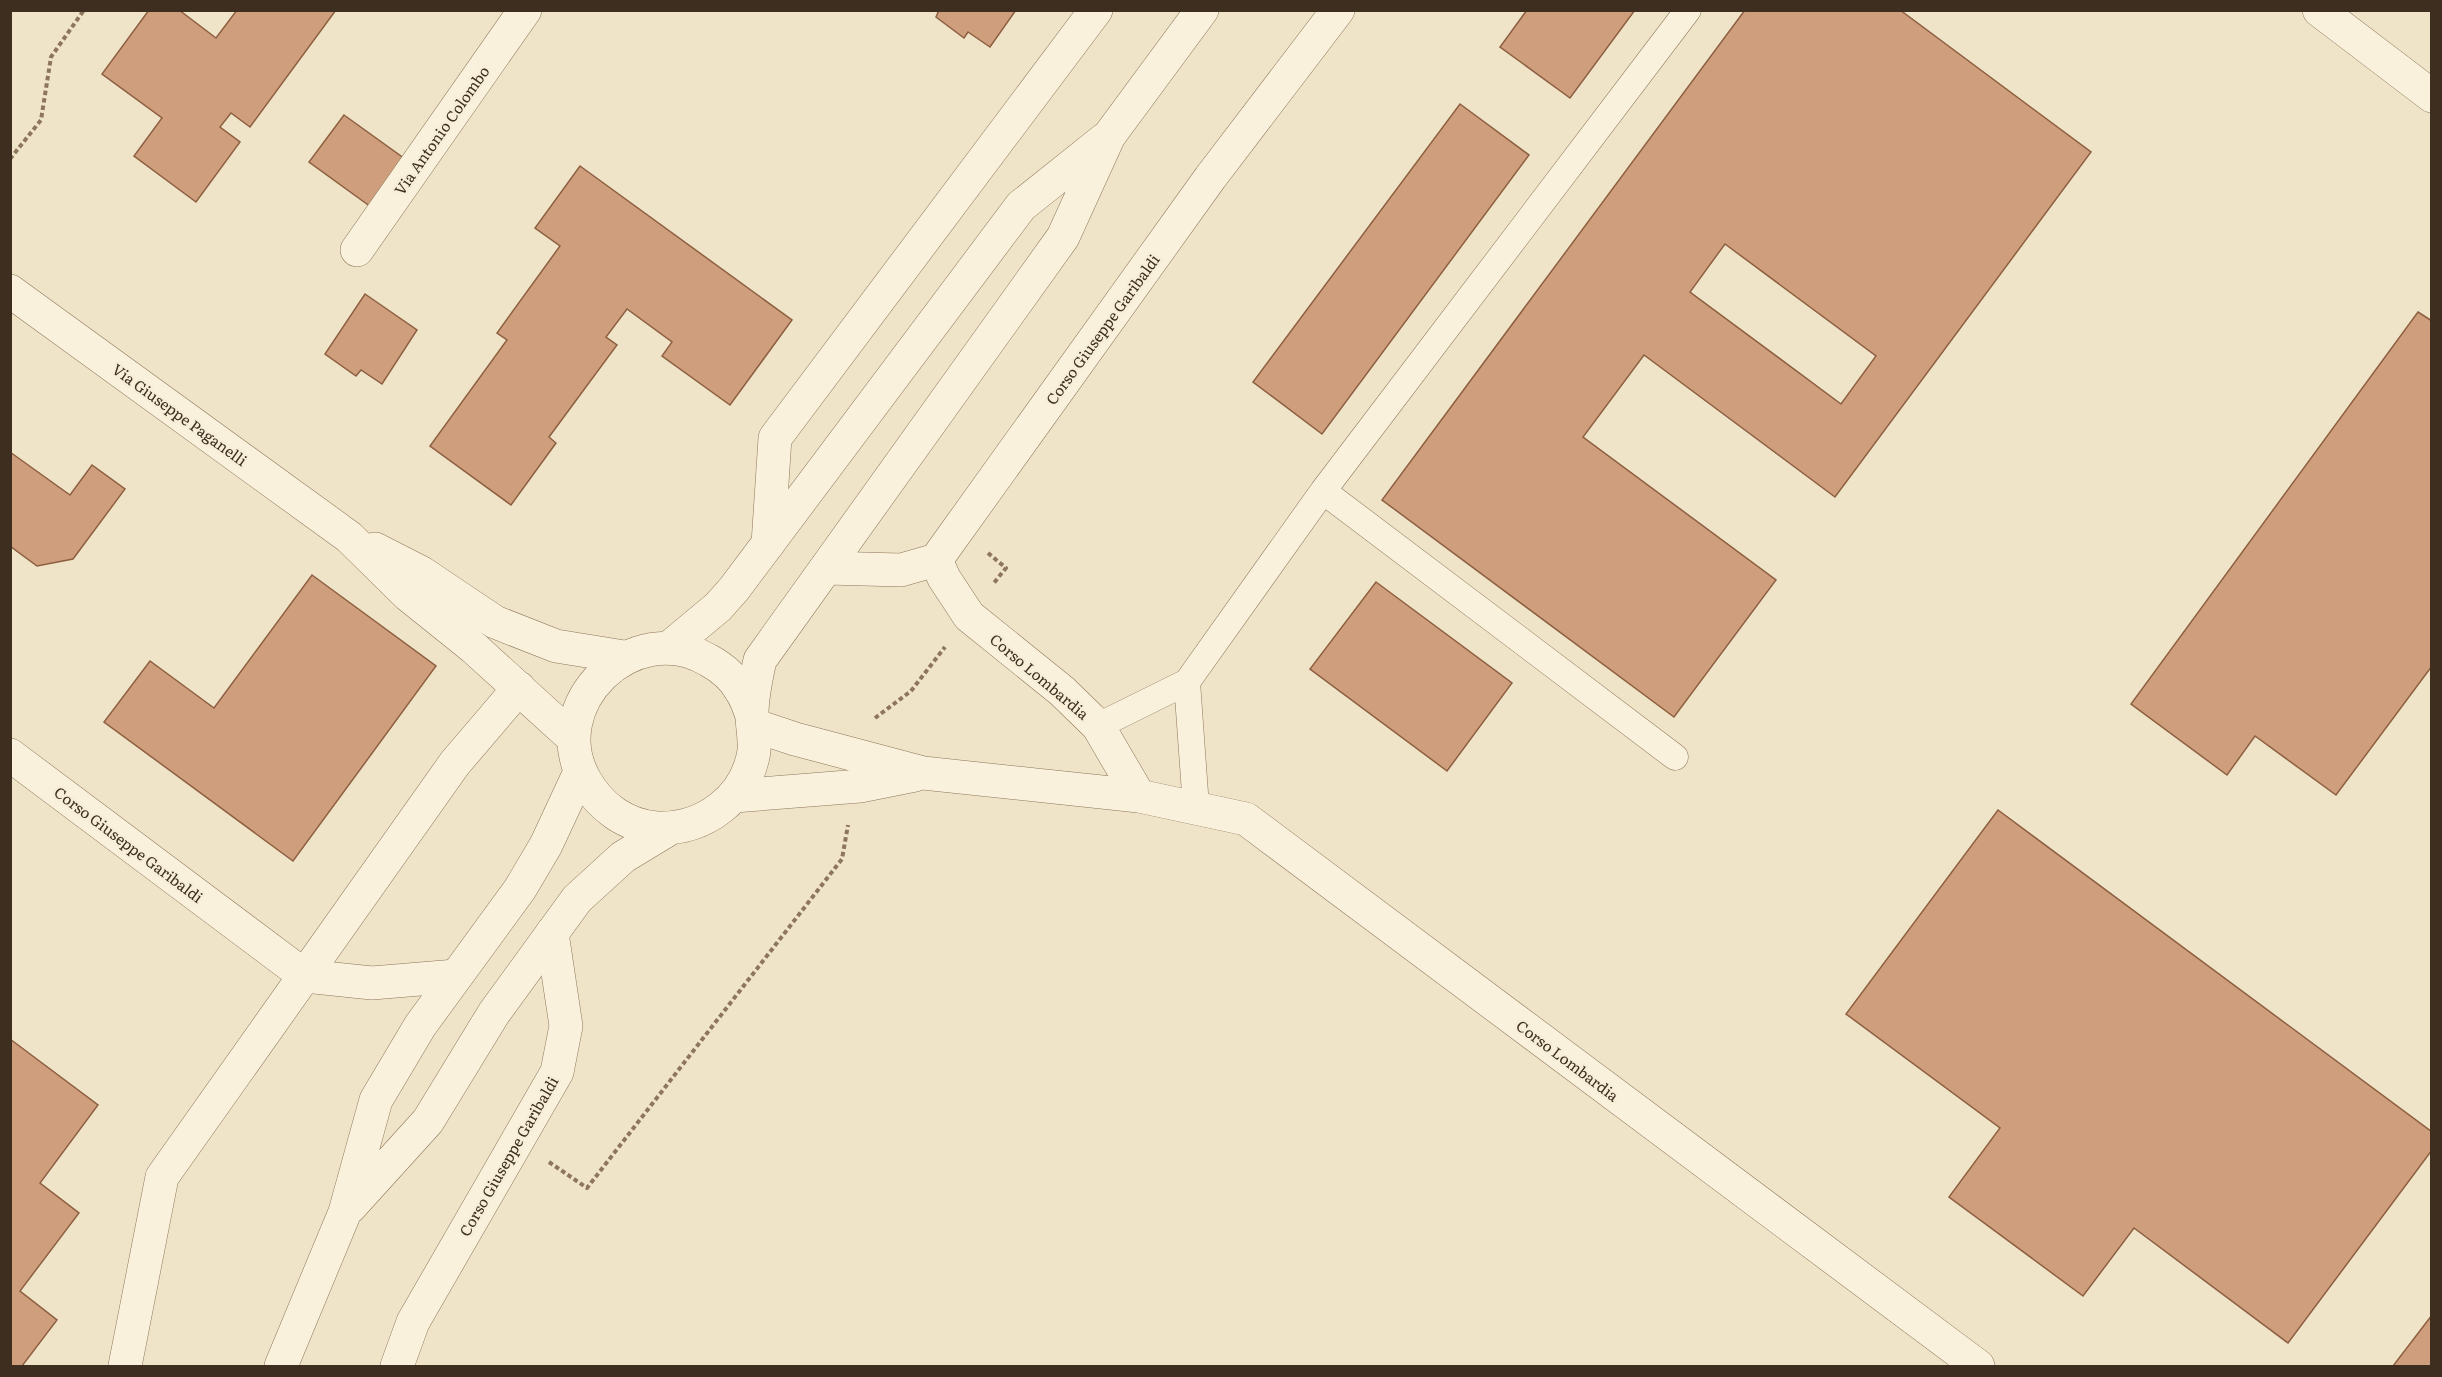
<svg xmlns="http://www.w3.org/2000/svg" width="2442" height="1377" font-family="Literata,serif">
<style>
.building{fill:#cf9f7d;stroke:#8d5f41;stroke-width:1.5;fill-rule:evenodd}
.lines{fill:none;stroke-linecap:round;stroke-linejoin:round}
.service-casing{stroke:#8d765c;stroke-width:27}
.minor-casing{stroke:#8d765c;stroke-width:34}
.tertiary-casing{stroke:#8d765c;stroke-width:34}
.path{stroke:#8d765c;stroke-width:4;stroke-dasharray:4.5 3;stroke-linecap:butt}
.service{stroke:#faf1dc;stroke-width:26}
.minor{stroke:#faf1dc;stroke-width:33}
.tertiary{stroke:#faf1dc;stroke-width:33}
.labels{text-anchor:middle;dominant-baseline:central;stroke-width:5;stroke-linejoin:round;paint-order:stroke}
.street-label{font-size:15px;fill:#3d2e20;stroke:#f7eed8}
</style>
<rect width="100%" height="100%" fill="#f0e4c8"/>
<path class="building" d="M149,10H179L216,38L237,10H336L250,127L231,113L220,127L240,142L196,202L134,156L162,118L102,74Z
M939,10H1016L990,47L968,32L964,38L936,17Z
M1527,10H1635L1570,98L1500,47Z
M1745,10H1900L2091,152L1835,497L1644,355L1583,437L1776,580L1674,717L1382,500ZM1725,244L1876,356L1841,404L1690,292Z
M1460,104L1529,155L1322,434L1253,382Z
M344,115L405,159L371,207L309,162Z
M580,166L792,320L730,405L662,356L672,342L627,309L606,337L617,345L549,437L556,443L511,505L430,446L507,340L497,333L560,246L535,228Z
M365,294L417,330L382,384L361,370L356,376L325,354Z
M2418,312L2432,321V666L2336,795L2255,736L2227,775L2131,704Z
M10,452L70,495L92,465L125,489L73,559L37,566L10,546Z
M312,575L436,666L293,861L104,722L150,661L214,708Z
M1376,582L1512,683L1447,771L1310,669Z
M1998,810L2432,1132V1150L2288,1343L2134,1228L2083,1296L1949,1197L2000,1128L1846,1014Z
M10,1039L98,1105L40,1183L79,1213L20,1291L57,1320L22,1366H10Z
M2432,1315V1366H2393Z"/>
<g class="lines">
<defs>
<path id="service" d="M1323,491L1675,757
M1187,682L1196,807
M1098,726L1187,682L1323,491L1688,10"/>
<path id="minor" d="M357,250L525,10
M10,291L349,537L408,595L474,648L573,738
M768,544L775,438L1096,10
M375,549L422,573L495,622L556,646L624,657
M936,560L944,578L969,616L1062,691L1098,726L1139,796
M826,568L901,570L936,560L1210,178L1338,10
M753,725L795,739L923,773L1139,796L1246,819L1978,1366
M10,755L305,976L372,983L456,976
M734,796L860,786L915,775
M125,1366L162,1177L455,763L519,688
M397,1366L413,1322L557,1072L566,1026L552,933"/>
<path id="tertiary" d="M2319,10L2432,96
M670,647L718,607L734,589L1021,206L1105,139
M752,716C749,707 746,698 741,691C734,678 721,667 708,660C634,616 542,704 585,780C600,807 626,826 657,828C704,830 747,798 754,751C755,739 752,726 752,714C752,696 756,678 760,660L1063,237L1109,136L1202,10
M350,1207L428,1121L494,1013L577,899L623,857L671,828
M281,1366L345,1212L376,1100L420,1026L520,889L546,845L580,772"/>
</defs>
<use href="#service" class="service-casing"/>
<use href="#minor" class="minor-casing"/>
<use href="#tertiary" class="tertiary-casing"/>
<path class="path" d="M10,159L41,120L51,57L84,10
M988,553L1006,568L993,584
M875,718L911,691L945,647
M549,1162L587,1188L842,859L848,825"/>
<use href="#service" class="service"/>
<use href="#minor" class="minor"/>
<use href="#tertiary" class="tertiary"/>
</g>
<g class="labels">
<g class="street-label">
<text transform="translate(441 130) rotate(-55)">Via Antonio Colombo</text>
<text transform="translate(1102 329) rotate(-54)">Corso Giuseppe Garibaldi</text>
<text transform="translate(180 414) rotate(36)">Via Giuseppe Paganelli</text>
<text transform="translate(1040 676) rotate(40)">Corso Lombardia</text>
<text transform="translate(129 844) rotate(37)">Corso Giuseppe Garibaldi</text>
<text transform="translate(1568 1060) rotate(37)">Corso Lombardia</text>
<text transform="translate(508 1156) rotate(-60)">Corso Giuseppe Garibaldi</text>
</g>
</g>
<rect width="2442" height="1377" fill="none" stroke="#3d2e20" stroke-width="24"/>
</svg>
